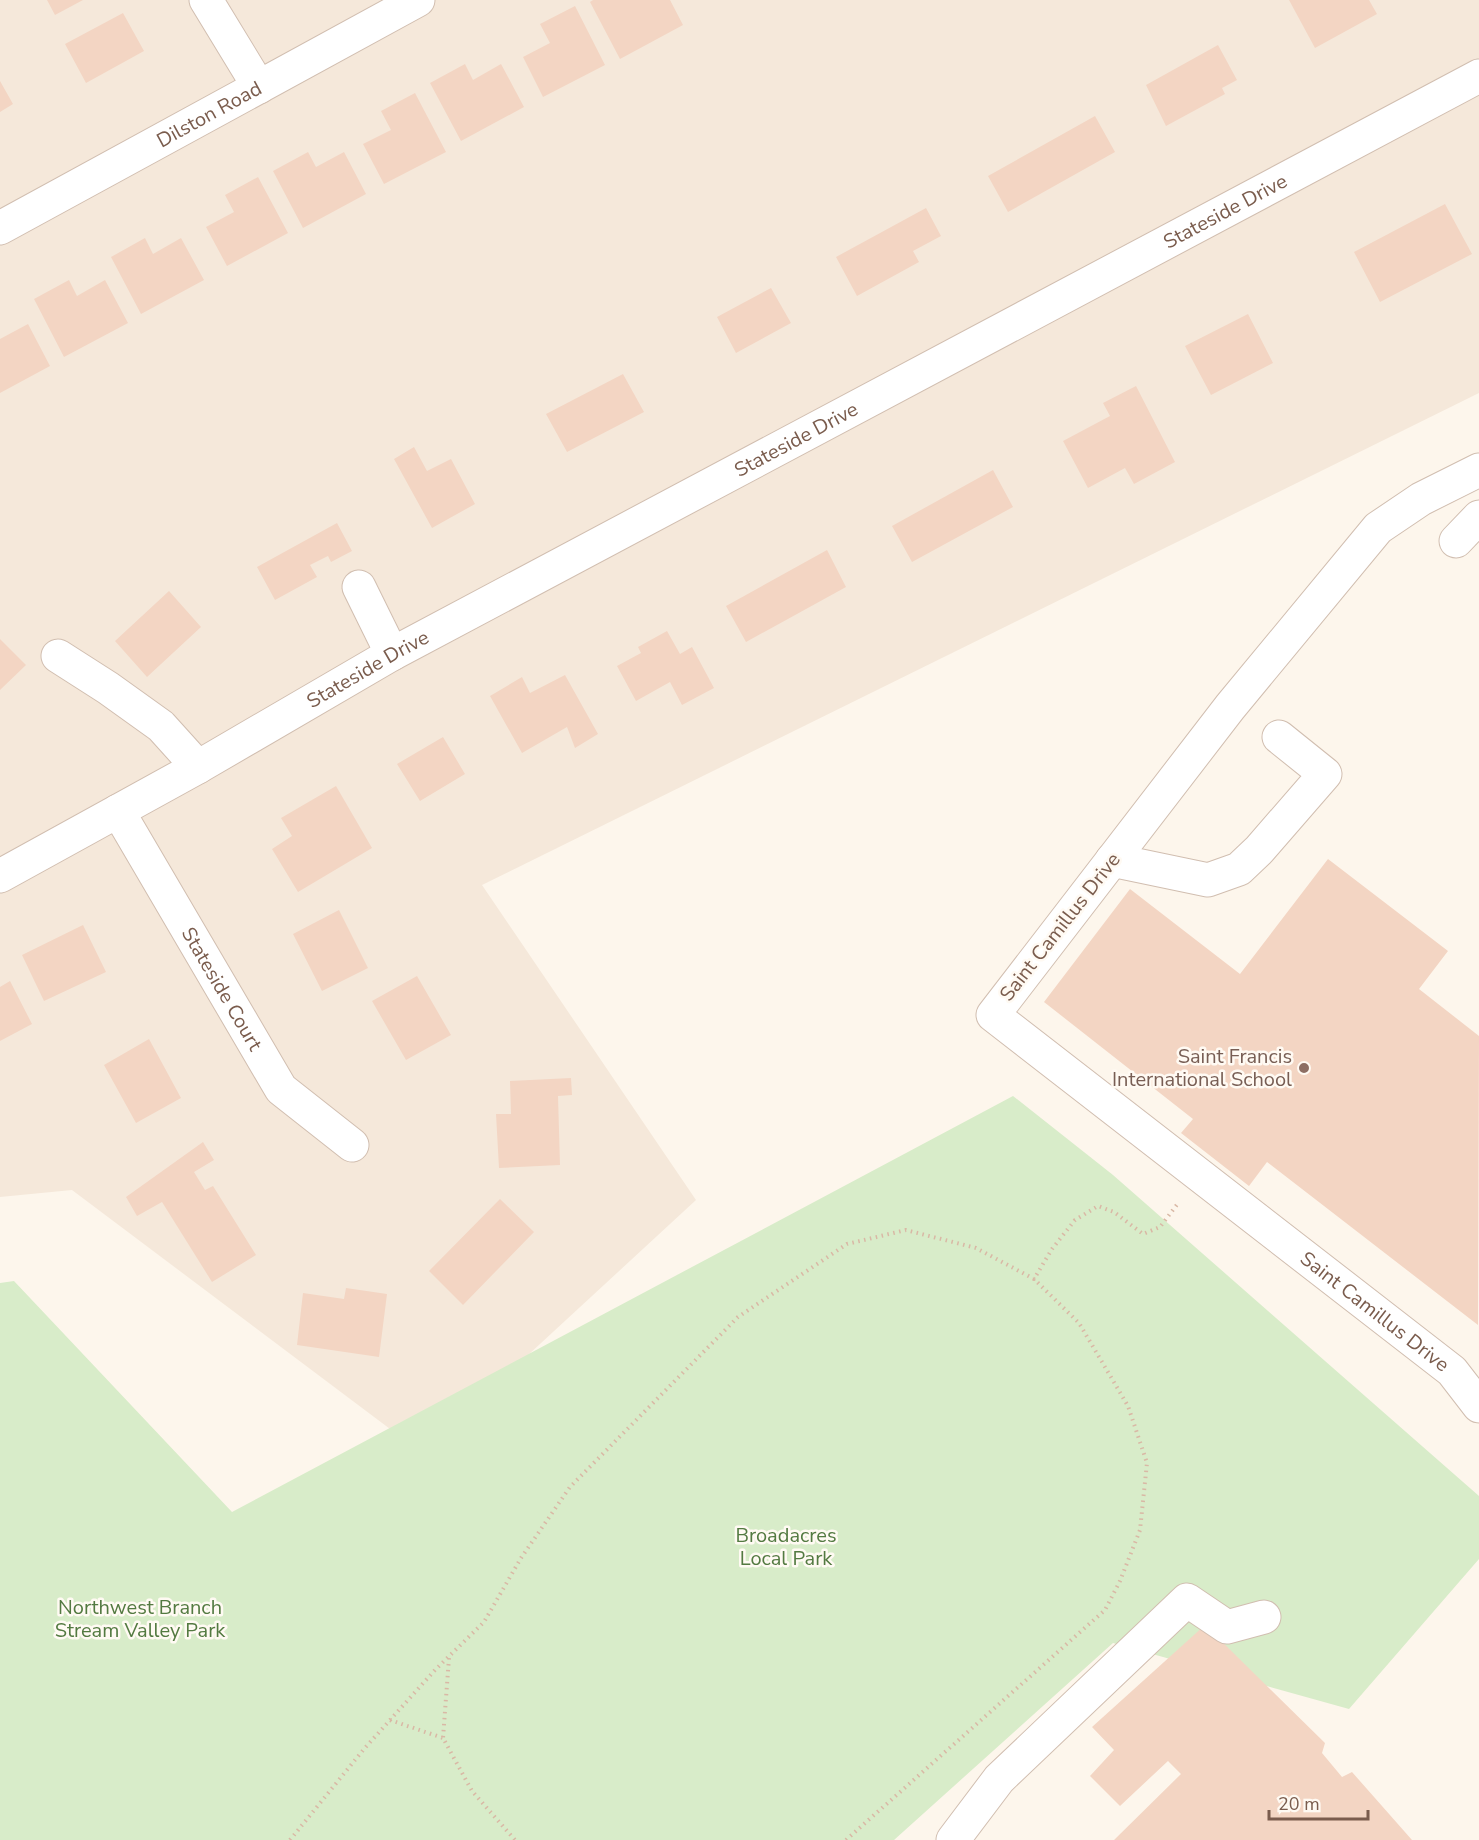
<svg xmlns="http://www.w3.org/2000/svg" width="1479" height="1840" font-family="'Nunito Sans',sans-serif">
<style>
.residential{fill:#f5e8da}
.green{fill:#d8ecc9}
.building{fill:#f3d5c3}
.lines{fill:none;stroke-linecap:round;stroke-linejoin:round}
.minor-casing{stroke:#d1beb0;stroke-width:35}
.path{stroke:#d9b8a5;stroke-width:4;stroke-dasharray:1.5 4.5;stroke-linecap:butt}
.minor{stroke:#fff;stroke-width:33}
.education-dot{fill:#8d6e63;stroke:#fffaf3;stroke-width:2}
.labels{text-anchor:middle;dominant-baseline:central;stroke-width:5;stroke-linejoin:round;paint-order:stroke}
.street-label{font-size:20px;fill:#7a5c4d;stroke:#fffaf3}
.education-label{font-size:20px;fill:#785e54;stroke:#fffaf3;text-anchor:end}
.park-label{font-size:20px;fill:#537a41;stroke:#fffaf3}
</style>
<rect width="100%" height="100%" fill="#fdf6ec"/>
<path class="residential" d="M0,0H1479V393L482,885L696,1200L422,1453L72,1190L0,1197Z"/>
<path class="green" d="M1013,1096L1113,1175L1479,1496V1559L1349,1709L1113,1643L894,1840H0V1283L14,1281L232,1512Z"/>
<path class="building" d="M47,0H83L55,15Z
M593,0H670L683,25L620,59L590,2Z
M1289,0H1369L1377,14L1315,48Z
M575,6L605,65L543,97L523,57L550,43L540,24Z
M123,13L144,51L86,83L65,44Z
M1218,45L1237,80L1222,88L1225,94L1166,126L1146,85Z
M465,64L473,80L501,64L524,107L461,141L430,83Z
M0,81L13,104L0,112Z
M415,93L446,152L384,184L363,144L391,130L381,111Z
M1095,116L1115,152L1008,212L988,176Z
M308,152L316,167L344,152L366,194L303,228L273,171Z
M258,177L288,233L227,266L206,227L234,212L225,195Z
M1445,204L1472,254L1380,302L1354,252Z
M926,208L941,236L913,251L919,262L857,296L836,257Z
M145,238L153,254L181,238L204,280L141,314L111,257Z
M69,280L77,296L105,280L128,323L64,357L34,299Z
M771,288L791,323L736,353L717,317Z
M1248,314L1273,363L1211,395L1185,346Z
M28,324L50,366L0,393V339Z
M623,374L644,412L567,452L546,414Z
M1136,386L1175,462L1134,484L1125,468L1088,488L1063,441L1110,416L1103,403Z
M414,447L427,471L451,459L475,504L432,528L394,459Z
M993,470L1013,507L912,562L892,526Z
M337,523L352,551L331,562L328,556L310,565L317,577L275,600L257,567Z
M827,550L846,587L746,642L726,606Z
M169,591L201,627L147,677L115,641Z
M667,631L680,654L692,647L714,688L682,705L670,682L636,701L617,666L641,653L638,647Z
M0,639L26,665L0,690Z
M565,675L598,734L575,748L567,727L522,753L490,696L522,677L530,693Z
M443,737L465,774L420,801L397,764Z
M336,786L372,848L298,892L272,849L292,836L281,818Z
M1328,859L1448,951L1419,989L1479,1036L1478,1325L1267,1162L1249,1186L1181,1133L1193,1119L1044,1002L1130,889L1240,974Z
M339,910L368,968L322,991L293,934Z
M83,925L106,972L44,1001L22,955Z
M417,976L451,1035L406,1060L372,1001Z
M10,981L32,1024L0,1041V987Z
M149,1039L181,1098L136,1123L104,1065Z
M571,1078L572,1095L558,1096L560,1165L499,1168L496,1114H511L510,1081Z
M203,1142L214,1160L194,1172L205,1190L213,1186L256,1255L212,1282L162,1202L137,1216L126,1197Z
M500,1199L534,1232L463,1305L429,1271Z
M346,1288L387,1294L379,1357L297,1345L303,1293L344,1299Z
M1205,1625L1325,1743L1322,1753L1342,1777L1352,1772L1412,1840H1114L1181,1774L1168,1761L1120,1806L1090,1776L1114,1750L1092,1727Z"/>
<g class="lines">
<defs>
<g id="minor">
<path d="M206,0L259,87"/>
<path id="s1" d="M0,228L418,0"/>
<path id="s2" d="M1479,470L1421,499L1378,528L1230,707L993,1015L1452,1371L1479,1406"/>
<path d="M1456,541L1479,517"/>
<path d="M359,587L392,654"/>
<path d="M58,656L108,688L161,726L198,767"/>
<path id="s3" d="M118,811L281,1089L352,1145"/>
<path d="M1112,860L1208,880L1239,869L1259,850L1325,774L1279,737"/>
<path id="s4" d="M0,876L198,767L392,654L1479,76"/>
<path d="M953,1840L999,1779L1187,1600L1227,1627L1264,1617"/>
</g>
</defs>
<use href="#minor" class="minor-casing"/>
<path class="path" d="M449,1658L443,1738L472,1791L515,1840
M390,1720L443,1738
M290,1840L364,1749L435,1670L484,1622L521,1558L570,1487L738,1317L847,1244L906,1230L976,1248L1034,1279L1052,1249L1075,1220L1098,1206L1114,1212L1143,1234L1160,1227L1179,1202
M846,1840L1105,1610L1120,1581L1140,1530L1147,1463L1128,1406L1079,1323L1034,1279"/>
<use href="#minor" class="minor"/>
</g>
<circle class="education-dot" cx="1304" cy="1068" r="6"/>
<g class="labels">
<g class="street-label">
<text stroke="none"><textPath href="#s1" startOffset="238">Dilston Road</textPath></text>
<text stroke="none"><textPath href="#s4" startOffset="1394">Stateside Drive</textPath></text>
<text stroke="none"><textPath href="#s4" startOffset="908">Stateside Drive</textPath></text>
<text stroke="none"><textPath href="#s4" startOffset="422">Stateside Drive</textPath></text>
<text transform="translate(1060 927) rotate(-52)">Saint Camillus Drive</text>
<text stroke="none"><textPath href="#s3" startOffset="206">Stateside Court</textPath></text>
<text stroke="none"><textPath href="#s2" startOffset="1221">Saint Camillus Drive</textPath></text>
</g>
<g class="education-label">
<text x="1292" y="1056">Saint Francis<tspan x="1292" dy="23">International School</tspan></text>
</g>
<g class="park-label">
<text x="786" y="1535">Broadacres<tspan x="786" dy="23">Local Park</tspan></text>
<text x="140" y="1607">Northwest Branch<tspan x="140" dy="23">Stream Valley Park</tspan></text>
</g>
</g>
<path d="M1269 1810v9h99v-9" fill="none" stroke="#7a5c4d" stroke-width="3"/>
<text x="1278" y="1810" font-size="18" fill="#7a5c4d" stroke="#fffaf3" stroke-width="4.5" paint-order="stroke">20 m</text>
</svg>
